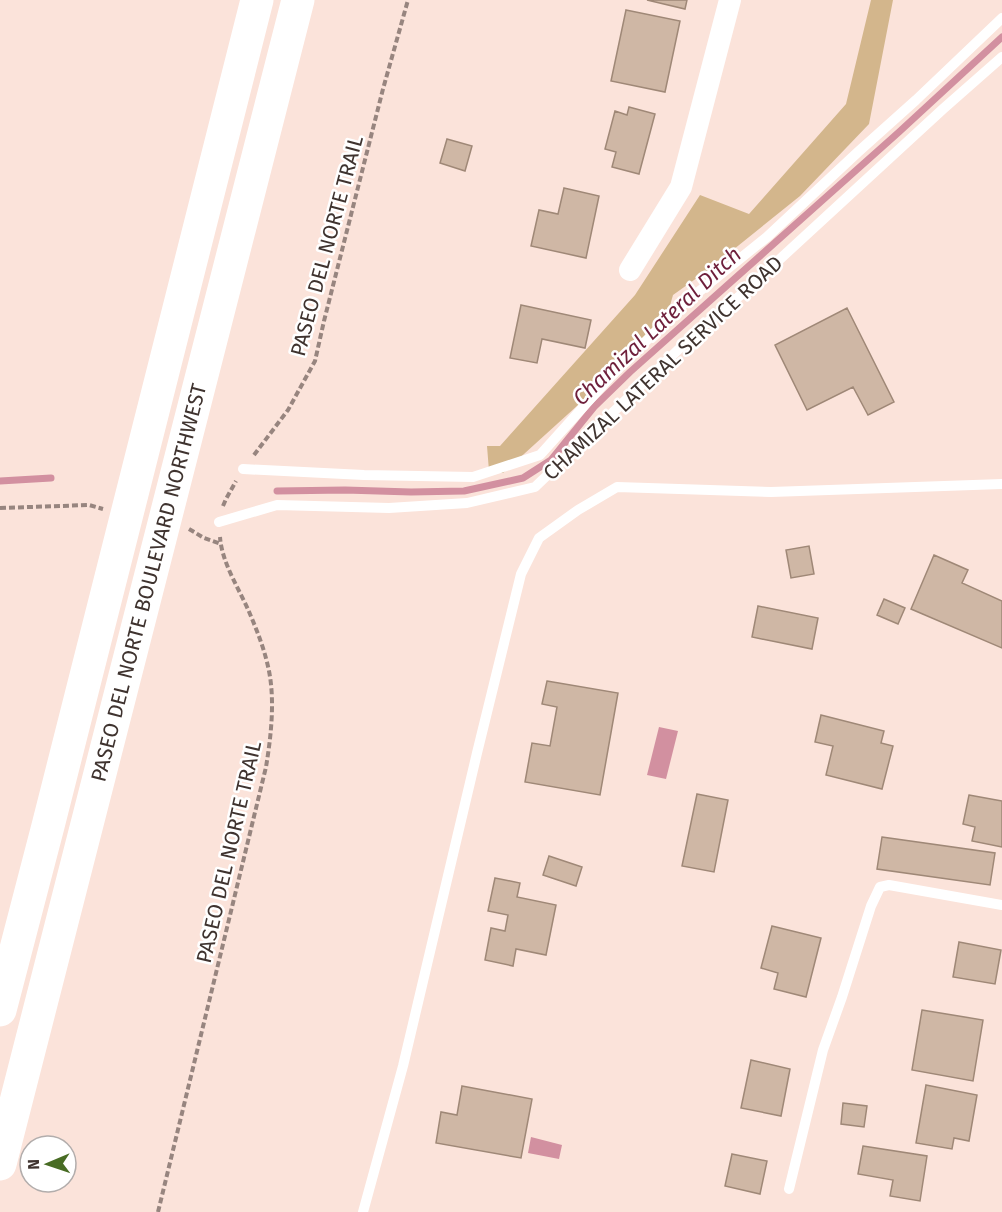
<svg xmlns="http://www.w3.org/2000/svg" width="1002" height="1212" font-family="'Fira Sans',sans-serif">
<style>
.green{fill:#d3b68c}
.water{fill:#d290a0}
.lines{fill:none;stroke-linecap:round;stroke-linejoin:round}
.stream{stroke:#d290a0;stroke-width:7}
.building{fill:#cfb7a5;stroke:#9f8877;stroke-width:1.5}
.path{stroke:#97857f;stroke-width:4;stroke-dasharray:6 3;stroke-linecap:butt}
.service{stroke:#fff;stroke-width:10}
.minor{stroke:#fff;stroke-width:22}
.motorway{stroke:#fff;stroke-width:33}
.labels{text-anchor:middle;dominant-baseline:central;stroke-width:5;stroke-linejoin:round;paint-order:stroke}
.street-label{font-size:21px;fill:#3f332f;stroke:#fff}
.water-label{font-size:22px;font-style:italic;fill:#6e1f3b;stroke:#fff}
</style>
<rect width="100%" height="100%" fill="#fbe3da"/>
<path class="green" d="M871,0H893L869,124L800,196L708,270L673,295L664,327L503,473L489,471L487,446H500L635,295L700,195L749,214L846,104Z"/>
<path class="water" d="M659,727L678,731L666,779L647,775Z
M531,1137L562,1145L559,1159L528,1153Z"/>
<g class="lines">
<path class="stream" d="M0,481L51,478
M277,491L345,490L411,492L464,491L523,478L551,460L594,407L630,372L899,132L1002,37"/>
</g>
<path class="building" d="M647,0H687L685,9Z
M626,10L680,21L665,92L611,81Z
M629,107L655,114L639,174L612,167L616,152L605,149L615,111L627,115Z
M447,139L472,146L465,171L440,163Z
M564,188L599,196L586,258L531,246L539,210L558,214Z
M521,305L591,320L585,348L542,339L537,363L510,358Z
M847,308L894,402L868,415L853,387L807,410L775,345Z
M809,546L814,574L791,578L786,550Z
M934,555L968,570L962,583L1002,601V648L911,609Z
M884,599L905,608L898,624L877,615Z
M758,606L818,618L812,649L752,637Z
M547,681L618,693L600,795L525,782L532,743L550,746L557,707L542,704Z
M821,715L884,731L881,743L893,746L882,789L826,775L833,746L815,742Z
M697,794L728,800L714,872L682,866Z
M969,795L1002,801V847L972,841L975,827L963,824Z
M882,837L995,853L990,885L877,869Z
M549,856L582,867L576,886L543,875Z
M495,878L520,883L517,897L556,905L546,955L516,949L513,966L485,960L491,928L505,931L508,915L488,911Z
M772,926L821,938L806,997L774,989L778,973L761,968Z
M959,942L1001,950L995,984L953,977Z
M922,1010L983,1020L973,1081L912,1070Z
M751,1060L790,1069L781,1116L741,1108Z
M926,1085L977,1095L969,1141L954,1138L952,1149L916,1143Z
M462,1086L532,1099L521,1158L436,1143L441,1112L457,1115Z
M843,1103L867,1106L864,1127L841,1124Z
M863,1146L927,1156L920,1201L890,1196L893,1180L858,1174Z
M732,1154L767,1161L760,1194L725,1186Z"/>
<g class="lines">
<path class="path" d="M254,455L288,410L315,361L324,321L383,89L408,0
M223,506L226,499L236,481
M0,508L89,505L103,509
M189,529L204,538L221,544
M158,1212L266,767C271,737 275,701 269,671C265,651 258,633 250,614C240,590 222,564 220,537"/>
<path class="service" d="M243,469L364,475L473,477L540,455L612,375L681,306L767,237L858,152L916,100L1002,18
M219,522L277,505L389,508L467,503L535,487L704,325L742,294L943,109L1002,57
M789,1189L823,1050L842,997L871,906L880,887L889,885L1002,905
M363,1212L403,1066L477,753L521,574L539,538L578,510L617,487L771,492L1002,484"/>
<path class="minor" d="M630,270L681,187L730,0"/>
<g class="motorway">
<path d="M0,1010L48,826L257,0"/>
<path id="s1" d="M0,1164L298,0"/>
</g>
</g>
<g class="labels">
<g class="street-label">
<text transform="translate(327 246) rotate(-75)">PASEO DEL NORTE TRAIL</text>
<text transform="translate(663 368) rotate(-43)">CHAMIZAL LATERAL SERVICE ROAD</text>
<text stroke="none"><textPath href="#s1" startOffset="600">PASEO DEL NORTE BOULEVARD NORTHWEST</textPath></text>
<text transform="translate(229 852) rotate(-77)">PASEO DEL NORTE TRAIL</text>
</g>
<g class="water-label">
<text transform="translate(657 326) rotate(-43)">Chamizal Lateral Ditch</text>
</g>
</g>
<g transform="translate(48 1164) rotate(268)"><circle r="28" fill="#ffffff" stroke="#b2adac" stroke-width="1.5"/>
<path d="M0-4.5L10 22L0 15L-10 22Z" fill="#486c24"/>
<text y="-9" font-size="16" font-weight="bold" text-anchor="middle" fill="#3f332f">N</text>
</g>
</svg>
